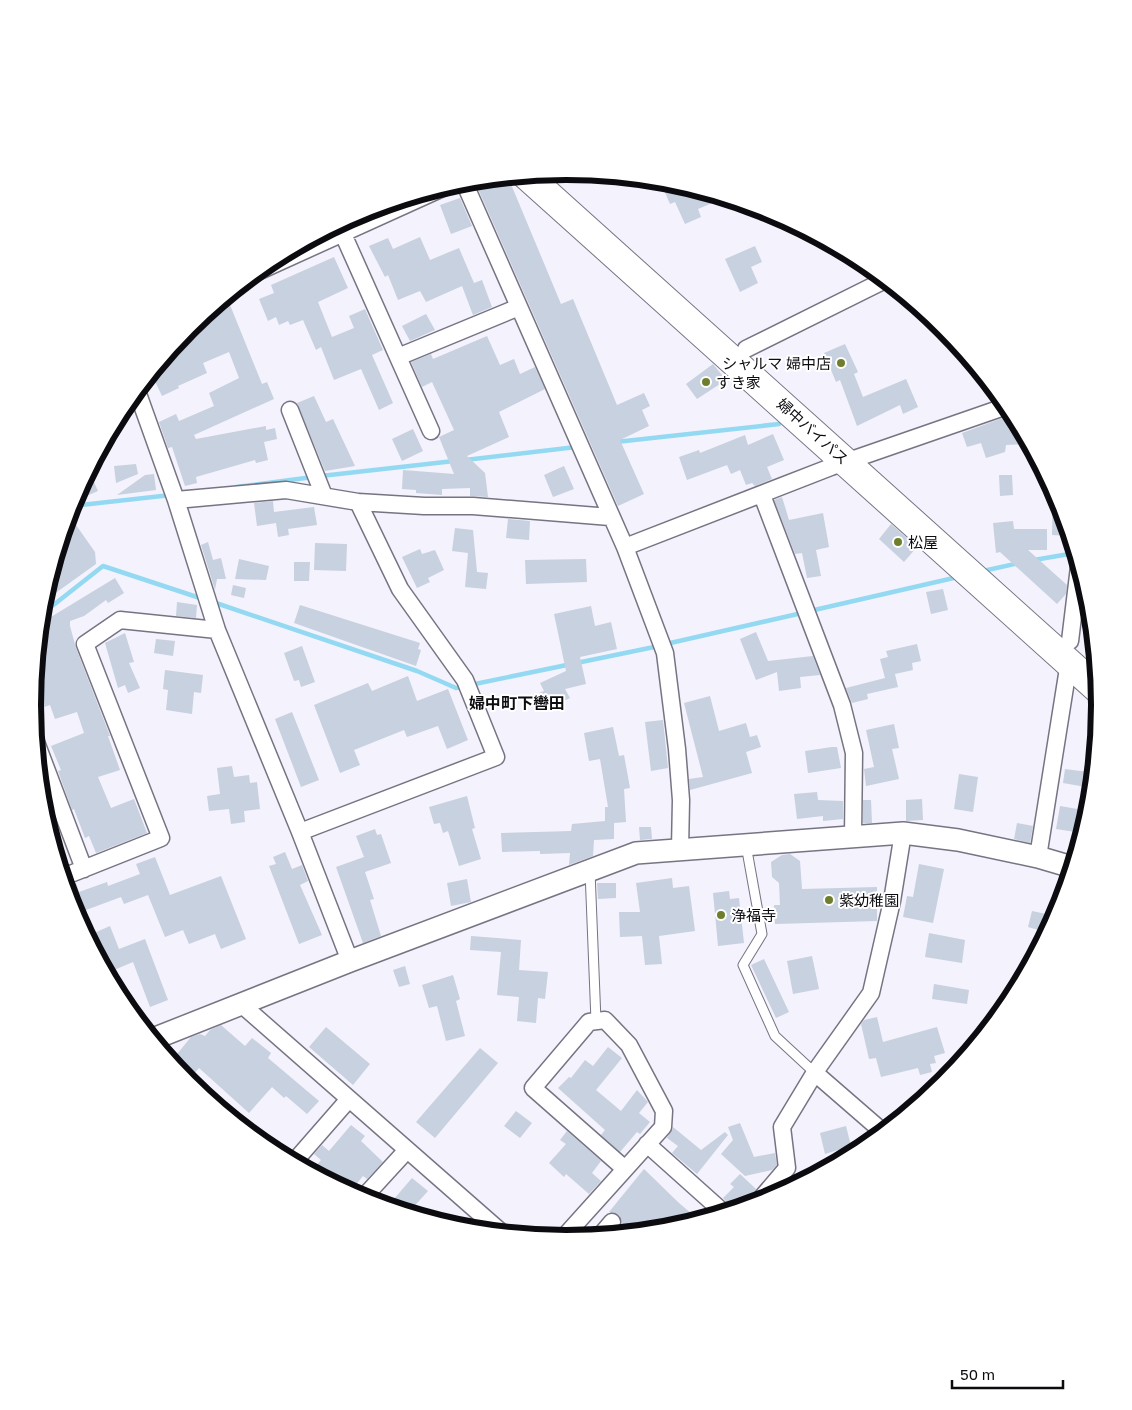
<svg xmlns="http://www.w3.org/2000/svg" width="1132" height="1410" font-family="'Golos Text','Noto Sans JP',sans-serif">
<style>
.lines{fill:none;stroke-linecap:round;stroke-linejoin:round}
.stream{stroke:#94d9f2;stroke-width:4.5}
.building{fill:#c7d1df}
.service-casing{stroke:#767483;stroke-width:11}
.minor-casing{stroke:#767483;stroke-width:19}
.tertiary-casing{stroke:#767483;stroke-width:24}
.trunk-casing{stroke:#767483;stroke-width:30}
.service{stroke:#fff;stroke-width:9}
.minor{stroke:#fff;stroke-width:16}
.tertiary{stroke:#fff;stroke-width:21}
.trunk{stroke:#fff;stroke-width:28}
.poi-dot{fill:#6f7e2d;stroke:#fff;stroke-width:2}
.labels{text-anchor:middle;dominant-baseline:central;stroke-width:4;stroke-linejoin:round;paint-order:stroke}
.poi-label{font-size:15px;fill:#0c0b10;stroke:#fff;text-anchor:start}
.street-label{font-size:15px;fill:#0c0b10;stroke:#fff}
.neighbourhood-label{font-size:16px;font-weight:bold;fill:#0c0b10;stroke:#fff}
.rim{fill:none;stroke:#0c0b10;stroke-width:6}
</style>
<rect width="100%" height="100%" fill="#f4f2fc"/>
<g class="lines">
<path class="stream" d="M616,442L779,424
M465,460L576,447
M321,476L454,461
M236,487L313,477
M72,506L171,495
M1034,560L1075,553
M983,571L1019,563
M213,602L417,671L456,688L463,687
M810,611L958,577
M42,614L103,566L203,599
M666,644L802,613
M470,685L659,646"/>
</g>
<path class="building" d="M508,177L561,304L573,299L617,405L644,393L650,406L642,410L649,426L620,440L644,494L618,506L479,191V189Z
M660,181L670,182L724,198L698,209L701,217L685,224L675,202L670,204Z
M460,198L472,226L451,234L440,205Z
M420,237L430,260L459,248L474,283L482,280L492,307L473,315L462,286L426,302L420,291L398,300L388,275L385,277L369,246L388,238L393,249Z
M755,246L762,262L751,267L758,283L740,292L725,259Z
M334,257L348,288L318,302L332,337L354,328L349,316L365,309L383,350L372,355L393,403L379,410L361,369L334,380L321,347L316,350L303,320L290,325L288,321L279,325L276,317L268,321L259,299L274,293L271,285Z
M228,300L262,384L267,382L274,399L194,435L196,439L266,426V430L275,428L277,439L264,442L268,460L256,463L255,460L196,477L197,483L185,486L172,447L168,448L159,422L176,414L179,421L214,406L209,393L239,378L229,352L203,363L207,373L178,386L179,388L162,396L152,375L162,370L159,364L189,328L218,304Z
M426,314L435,330L410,341L402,326Z
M487,336L500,365L514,359L520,374L535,367L545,389L499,412L509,437L467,456L485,473L488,497L470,496V488L442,489V495L416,493V490L402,489L403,470L454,474L439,437L454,430L432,382L422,387L411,362L431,354L433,359Z
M845,344L858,372L854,374L863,397L906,379L918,407L903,414L900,405L857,426L840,380L836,382L824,353Z
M713,364L726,380L697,399L686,384Z
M314,396L326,422L333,419L355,466L325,471L297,403Z
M1008,416V419L1015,418L1029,444L1006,445L1005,452L986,458L981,443L967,447L962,433Z
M413,429L423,451L402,461L392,439Z
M773,434L784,460L767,467L772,479L755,486L752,483L746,485L740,470L731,474L727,465L687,480L679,457L699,450L700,453L745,435L748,445Z
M136,464L138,474L116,483L114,466Z
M564,466L574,489L553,497L544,475Z
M89,471L98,491L73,502V501Z
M154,474L156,490L117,495L145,475Z
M999,475H1012L1013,495L1000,496Z
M1053,490L1059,501L1070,536L1052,535Z
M782,497L789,520L823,513L829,547L816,550L821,576L807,578L802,553L795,554L774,500Z
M273,501L274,512L314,507L317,525L288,529L289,535L278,537L276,523L257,526L254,503Z
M508,519L530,521L529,540L506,538Z
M1013,521L1014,529H1047V550H1028L1067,585L1066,594L1057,604L1000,552L996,553L993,523Z
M891,524L917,547L904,562L879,539Z
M76,525L95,552L96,564L43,602L63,534Z
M455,528L473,530L477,572L488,573L486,589L465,587L468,553L452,551Z
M208,542L213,560L221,558L226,579H217L215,590L201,545Z
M315,543L347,544L346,571L314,570Z
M420,549L422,554L435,550L444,570L428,578L430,582L417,588L402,557Z
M239,559L269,566L266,580L235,579Z
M586,559L587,582L526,584L525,560Z
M294,562H310L309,581H294Z
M115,578L124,593L108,603L106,600L84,616L70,621V626L76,648L110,736H108L120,770L98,777L111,808L134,799L147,833L96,853L89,836L85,838L74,809L72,810L58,771L61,770L51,746L84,733L77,712L55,719L50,705L44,707L35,684L41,623Z
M233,585L246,588L244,598L231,595Z
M943,589L948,610L931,614L926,592Z
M177,602L197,605L196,618L176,616Z
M300,605L420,643L418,649L421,650L416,666L294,623Z
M591,606L595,626L611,622L617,649L580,657L586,684L565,689L570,698L547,709L539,693L544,691L540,683L566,671L554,614Z
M756,632L768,661L813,656L820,675L800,677L801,688L779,691L777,672L756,680L740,639Z
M125,633L134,662L129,663L140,688L128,693L125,685L118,688L105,643Z
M156,639L175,641L173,656L154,653Z
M917,644L921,661L912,663L913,670L895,674L898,687L867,694L868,699L852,703L846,688L885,678L880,659L888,657L886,651Z
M302,646L315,682L301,687L299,680L294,681L284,653Z
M165,670L203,675L201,693L194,692L192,714L166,710L168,690L163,689Z
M408,676L417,701L448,689L468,740L447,749L438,726L407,737L404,730L354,750L360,765L340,773L314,705L368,683L372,691Z
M710,696L719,731L746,723L750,737L757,735L761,747L746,752L752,773L690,790L689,779L703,777L684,703Z
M292,712L319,780L301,787L275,719Z
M663,720L668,768L651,771L645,722Z
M894,724L899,748L892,749L899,779L866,786L864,769L874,767L866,730Z
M613,727L619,756L624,755L630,788L624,789L626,822L614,823V839L594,840L593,856L569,865L570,853L540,854V851L502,852L501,833L571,831L572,824L605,821V807H608L600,759L589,761L584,733Z
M832,747H837L841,768L808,773L805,751Z
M232,766L234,777L249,775L250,783L257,782L260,809L244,811L245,822L231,824L229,809L209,811L207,796L220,794L217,768Z
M1065,769L1088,772L1086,787L1063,783Z
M959,774L978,777L973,812L954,809Z
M817,792L818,800L843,801V819L823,821V816L797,819L794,794Z
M467,796L475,828L472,829L481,859L459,866L448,831L443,833L440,823L434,824L429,807Z
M47,799L54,817L46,820L42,801Z
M922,799L923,820L906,821V800Z
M863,800H871L872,823H863Z
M1060,806L1089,811L1082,833L1056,829Z
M1017,823L1033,826L1030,843L1014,839Z
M639,827H651L652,839L640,840Z
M375,829L377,835L381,834L391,863L365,872L374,899L370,900L381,936L363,943L336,867L364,857L356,836Z
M285,852L292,869L302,865L308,881L300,885L322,935L299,944L269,866L276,864L273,857Z
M790,854L800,861L802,889L877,887V921L775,924L774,905H780L779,883L772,877L771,862L782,855Z
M155,857L170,895L221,876L246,939L221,949L215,934L189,944L183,930L165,937L148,895L124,904L121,897L86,910L94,933L110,926L119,949L145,939L168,1000L150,1007L133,962L107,973L73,909L66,886L76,883L79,892L107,882L108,886L140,874L136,864Z
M919,864L944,869L933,923L903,917L907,896L913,897Z
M672,878L673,888L689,886L695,931L659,936L662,964L645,965L642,936L620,937L619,912H640L636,883Z
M467,879L471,902L451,906L447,883Z
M597,883H616V898L598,899Z
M729,891L730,899L739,898L744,943L718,946L713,893Z
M1032,911L1046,914L1042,931L1028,927Z
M929,933L965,940L962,963L925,957Z
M471,936L521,940L519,970L548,972L545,999L538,998L536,1023L517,1021L519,997L497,995L501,952L470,950Z
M812,956L819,989L793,994L787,961Z
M764,959L789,1012L776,1018L751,965Z
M405,966L410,984L399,987L393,970Z
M453,975L460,999L456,1001L465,1036L446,1041L437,1006L429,1008L422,985Z
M934,984L969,990L967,1004L932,999Z
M877,1017L883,1042L937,1027L945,1053L934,1056L936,1063L930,1064L932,1072L920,1075L918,1068L881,1077L876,1058L869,1059L861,1024L864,1020Z
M221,1025L245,1046L252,1038L271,1053L268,1058L319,1101L307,1114L286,1096L284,1098L272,1087L249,1113L199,1068L193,1075L173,1059L191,1037L200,1034L205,1036L210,1030Z
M326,1027L370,1064L353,1085L309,1047Z
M608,1047L622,1058L596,1090L621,1111L637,1090L648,1102L639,1113L650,1122L640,1134L637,1132L620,1152L601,1135L605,1130L558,1088L569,1077L571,1078L585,1060L593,1066Z
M480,1048L498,1063L435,1138L416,1122Z
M516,1111L532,1123L520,1138L504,1126Z
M740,1123L754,1157L775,1153L777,1165L772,1170L745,1176L721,1154L733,1140L728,1127Z
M351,1125L365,1136L361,1141L383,1162L367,1179L363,1176L350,1192L312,1171L321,1160L314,1154L322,1145L329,1151Z
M846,1126L851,1146L825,1154L820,1133Z
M673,1127L701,1150L725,1132L728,1135L697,1174L672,1153L678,1146L667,1138Z
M567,1131L601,1161L592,1173L601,1181L589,1194L566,1174L564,1177L549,1163L566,1144L560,1140Z
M644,1169L679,1203L699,1220L670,1228L632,1232L622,1223L619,1215L609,1212Z
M740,1174L756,1189L741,1207L733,1209L723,1198L734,1187L730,1184Z
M412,1178L428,1191L409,1212L388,1206Z"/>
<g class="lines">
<defs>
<path id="service" d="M746,845L762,934L743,965L775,1036L815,1073
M590,871L596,1021"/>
<path id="minor" d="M464,182L625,547L665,653L677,749L681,800L680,849
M343,234L431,431
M255,273L447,186
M746,349L885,280
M398,357L519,307
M137,391L176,500L217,630L300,832L350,961
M290,410L324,496
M762,495L842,705L854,753L853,836
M176,500L286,490L358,502L424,506H473L610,517
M625,547L831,467L1007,406
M1070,641L1079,567
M36,742L84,869
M300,832L496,757L465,680L400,589L358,502
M1038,857L1069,662
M63,877L161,838L85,644L120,620L217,630
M241,1004L501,1232
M815,1073L883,1132
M647,1144L723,1212
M294,1162L349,1099
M363,1198L407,1150
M758,1202L787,1168L782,1127L817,1069L871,993L892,901L903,833
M601,1235L612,1222
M563,1238L663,1127L664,1111L629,1045L605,1020L589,1022L533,1088L625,1169"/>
<path id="tertiary" d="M153,1039L350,961L636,853L903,833L958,840L1038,857L1072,867"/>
<path id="trunk" d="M526,175L1098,689"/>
</defs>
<use href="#service" class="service-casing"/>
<use href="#minor" class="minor-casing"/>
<use href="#tertiary" class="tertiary-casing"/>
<use href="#trunk" class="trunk-casing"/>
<use href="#service" class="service"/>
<use href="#minor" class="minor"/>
<use href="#tertiary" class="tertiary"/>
<use href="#trunk" class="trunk"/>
</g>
<g class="poi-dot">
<circle cx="841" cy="363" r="5"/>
<circle cx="706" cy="382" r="5"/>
<circle cx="898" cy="542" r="5"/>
<circle cx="829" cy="900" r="5"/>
<circle cx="721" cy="915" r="5"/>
</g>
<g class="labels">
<g class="poi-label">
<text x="831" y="363" text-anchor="end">シャルマ 婦中店</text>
<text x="716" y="382">すき家</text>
<text x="908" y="542">松屋</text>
<text x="839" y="900">紫幼稚園</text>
<text x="731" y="915">浄福寺</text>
</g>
<g class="street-label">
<text transform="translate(813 431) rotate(42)">婦中バイパス</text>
</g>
<g class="neighbourhood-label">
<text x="517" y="703">婦中町下轡田</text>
</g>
</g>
<path d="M0 0H1132V1410H0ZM41 705a525 525 0 1 1 1050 0a525 525 0 1 1-1050 0Z" fill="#fff" fill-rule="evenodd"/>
<path class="rim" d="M41 705a525 525 0 1 1 1050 0a525 525 0 1 1-1050 0Z"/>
<path d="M952 1380v8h111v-8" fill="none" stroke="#0c0b10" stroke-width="2.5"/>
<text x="960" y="1380" font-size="15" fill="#0c0b10" stroke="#ffffff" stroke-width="4" paint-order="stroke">50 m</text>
</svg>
